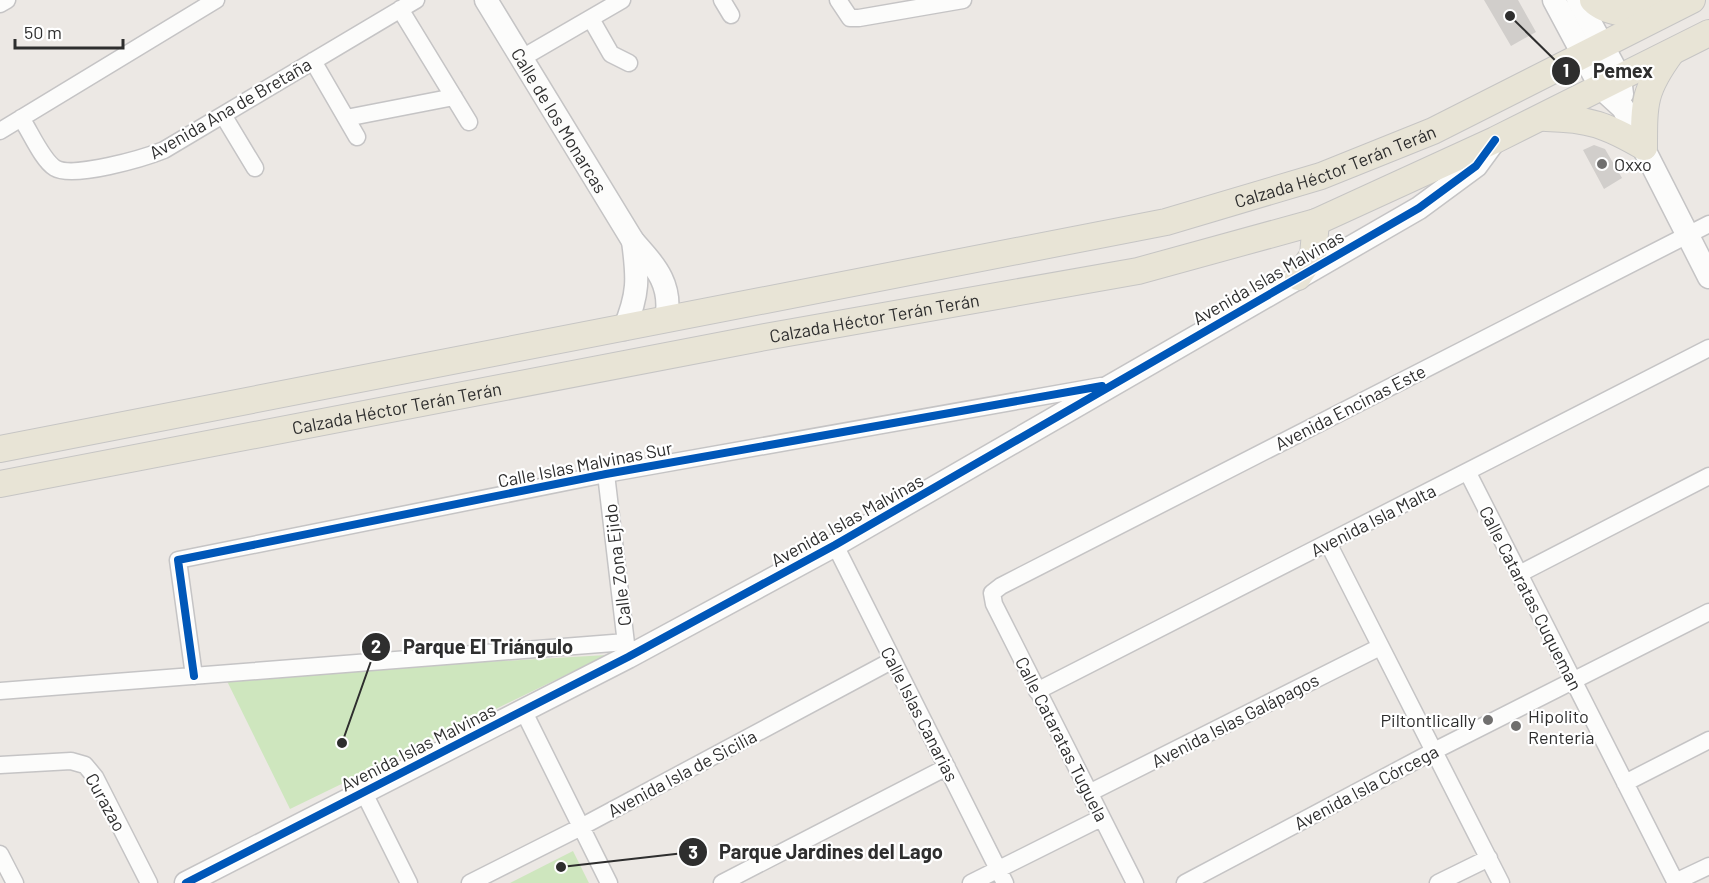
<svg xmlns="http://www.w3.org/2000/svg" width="1709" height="883" font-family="Barlow,sans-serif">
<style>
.green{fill:#cee6be}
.building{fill:#d1cecb}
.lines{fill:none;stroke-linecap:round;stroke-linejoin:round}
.street-casing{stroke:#c5c4c5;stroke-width:19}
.secondary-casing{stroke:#c5c4c5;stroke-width:25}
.primary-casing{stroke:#c6c5c4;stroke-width:28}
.street{stroke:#fcfcfb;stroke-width:16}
.secondary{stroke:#fcfcfb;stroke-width:22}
.primary{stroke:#e8e4d6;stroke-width:26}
.cycleway-casing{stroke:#fff;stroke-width:11}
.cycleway{stroke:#0057b8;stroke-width:8}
.poi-dot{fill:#706f6e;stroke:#fff;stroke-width:2}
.labels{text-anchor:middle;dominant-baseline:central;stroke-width:4.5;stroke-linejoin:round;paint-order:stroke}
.street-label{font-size:18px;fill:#2e2e2e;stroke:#fff}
.poi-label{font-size:18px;fill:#2e2e2e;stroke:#fff;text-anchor:start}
.leader{fill:none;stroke:#2e2e2e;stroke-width:2}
.callout-dot{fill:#2e2e2e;stroke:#fff;stroke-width:2}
.mark-label{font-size:18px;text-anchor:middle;font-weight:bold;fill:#fff}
.callout-label{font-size:20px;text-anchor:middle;font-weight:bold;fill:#2e2e2e;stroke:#fff;stroke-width:4.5;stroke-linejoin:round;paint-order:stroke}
</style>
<rect width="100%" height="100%" fill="#ece8e4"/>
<path class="green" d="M607,655L290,809L225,677Z
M573,851L589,883H510Z"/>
<path class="building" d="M1484,0H1518L1536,32L1511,46Z
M1594,145L1605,149L1622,178L1604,189L1583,150Z"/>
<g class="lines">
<defs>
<path id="street" d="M722,0L731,15
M838,0L850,18H859L963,0
M0,4L7,0
M400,9L469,122
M591,19L611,54L629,63
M522,58L622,0
M313,61L357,137
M223,115L255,168
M21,118C30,131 42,160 55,168C73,179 144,158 164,150L416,0
M346,118L454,97
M0,131L216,0
M1468,473L1676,883
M606,474L627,652
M1328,543L1501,883
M835,545L1005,883
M1519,574L1709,476
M194,676L178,560L606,474L1101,386
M0,691L626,642
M1037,691L1709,348
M523,710L609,883
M0,765L71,761L85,765L95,777L149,883
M1625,783L1709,740
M363,791L409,883
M1089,793L1380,647
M0,854L15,883
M1675,882L1709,866
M470,883L581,827L893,660
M722,883L947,767
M971,883L1101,818
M1135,883L994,604L992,593L1001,586L1709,224
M1185,883L1434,751L1709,612
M1438,883L1489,858"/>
<g id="secondary">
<path id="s1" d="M486,0L633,241C655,266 673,284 666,320"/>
<path d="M1554,0L1601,88L1623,108L1709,277"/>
<path d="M1578,0L1620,78L1622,94"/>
<path d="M624,329C639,294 638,278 633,241"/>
<path d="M186,883L628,657L835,545L1419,208L1476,166L1495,140"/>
</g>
<g id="primary">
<path d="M1593,0C1610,17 1639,13 1661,11"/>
<path d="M1546,118C1590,119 1606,125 1644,147"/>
<path d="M1644,147C1644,102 1644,90 1671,53"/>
<path d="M1298,277L1313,255L1316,222"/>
<path id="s2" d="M0,449L1166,222L1321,176L1433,131L1692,0"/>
<path id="s3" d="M0,484L765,337L1138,271L1316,222L1495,140L1709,33"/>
</g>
</defs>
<use href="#street" class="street-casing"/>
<use href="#secondary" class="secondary-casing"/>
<use href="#primary" class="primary-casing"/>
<use href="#street" class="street"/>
<use href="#secondary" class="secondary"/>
<use href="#primary" class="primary"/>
<defs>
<path id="cycleway" d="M194,676L178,560L606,474L1102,386
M186,883L628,657L835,545L1419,208L1476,166L1495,140"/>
</defs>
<use href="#cycleway" class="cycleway-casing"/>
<use href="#cycleway" class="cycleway"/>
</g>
<g class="poi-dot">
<circle cx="1602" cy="164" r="6"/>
<circle cx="1488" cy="720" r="6"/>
<circle cx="1516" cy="726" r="6"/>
</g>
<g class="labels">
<g class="street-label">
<text transform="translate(230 108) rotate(-30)">Avenida Ana de Bretaña</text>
<text stroke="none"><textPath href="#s1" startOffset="141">Calle de los Monarcas</textPath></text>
<text stroke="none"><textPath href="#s2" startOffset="1366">Calzada Héctor Terán Terán</textPath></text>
<text transform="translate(1268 277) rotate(-30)">Avenida Islas Malvinas</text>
<text stroke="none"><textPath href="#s3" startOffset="890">Calzada Héctor Terán Terán</textPath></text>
<text transform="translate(1350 407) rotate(-27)">Avenida Encinas Este</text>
<text stroke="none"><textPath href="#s3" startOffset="404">Calzada Héctor Terán Terán</textPath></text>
<text transform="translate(585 464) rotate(-11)">Calle Islas Malvinas Sur</text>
<text transform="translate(847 520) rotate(-29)">Avenida Islas Malvinas</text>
<text transform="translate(1373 520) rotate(-27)">Avenida Isla Malta</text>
<text transform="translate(617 565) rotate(-97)">Calle Zona Ejido</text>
<text transform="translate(1531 598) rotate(63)">Calle Cataratas Cuqueman</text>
<text transform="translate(920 714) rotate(63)">Calle Islas Canarias</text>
<text transform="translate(1235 720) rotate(-27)">Avenida Islas Galápagos</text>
<text transform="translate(1062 739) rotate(63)">Calle Cataratas Tuguela</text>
<text transform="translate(418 747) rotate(-27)">Avenida Islas Malvinas</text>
<text transform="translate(682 773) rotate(-28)">Avenida Isla de Sicilia</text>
<text transform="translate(1366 787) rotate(-28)">Avenida Isla Córcega</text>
<text transform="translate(106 802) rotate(61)">Curazao</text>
</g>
<g class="poi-label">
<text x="1614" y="164">Oxxo</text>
<text x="1528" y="716">Hipolito<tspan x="1528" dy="21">Renteria</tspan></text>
<text x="1476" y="720" text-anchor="end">Piltontlically</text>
</g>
</g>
<path class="leader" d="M1510 16L1566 71M342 743L376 647M561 867L693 852"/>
<g class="callout-dot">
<circle cx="1510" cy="16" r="6"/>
<circle cx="342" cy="743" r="6"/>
<circle cx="561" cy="867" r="6"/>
<circle cx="1566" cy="71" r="15"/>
<circle cx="376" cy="647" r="15"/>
<circle cx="693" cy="852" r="15"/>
</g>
<g class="mark-label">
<text x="1566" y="77">1</text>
<text x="376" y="653">2</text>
<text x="693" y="859">3</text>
</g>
<g class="callout-label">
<text x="1623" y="78">Pemex</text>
<text x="488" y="654">Parque El Triángulo</text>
<text x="831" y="859">Parque Jardines del Lago</text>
</g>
<path d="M15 39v9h108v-9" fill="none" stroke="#2e2e2e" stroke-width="3"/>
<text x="24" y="39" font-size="18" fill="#2e2e2e" stroke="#ffffff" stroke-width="4.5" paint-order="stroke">50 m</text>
</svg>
